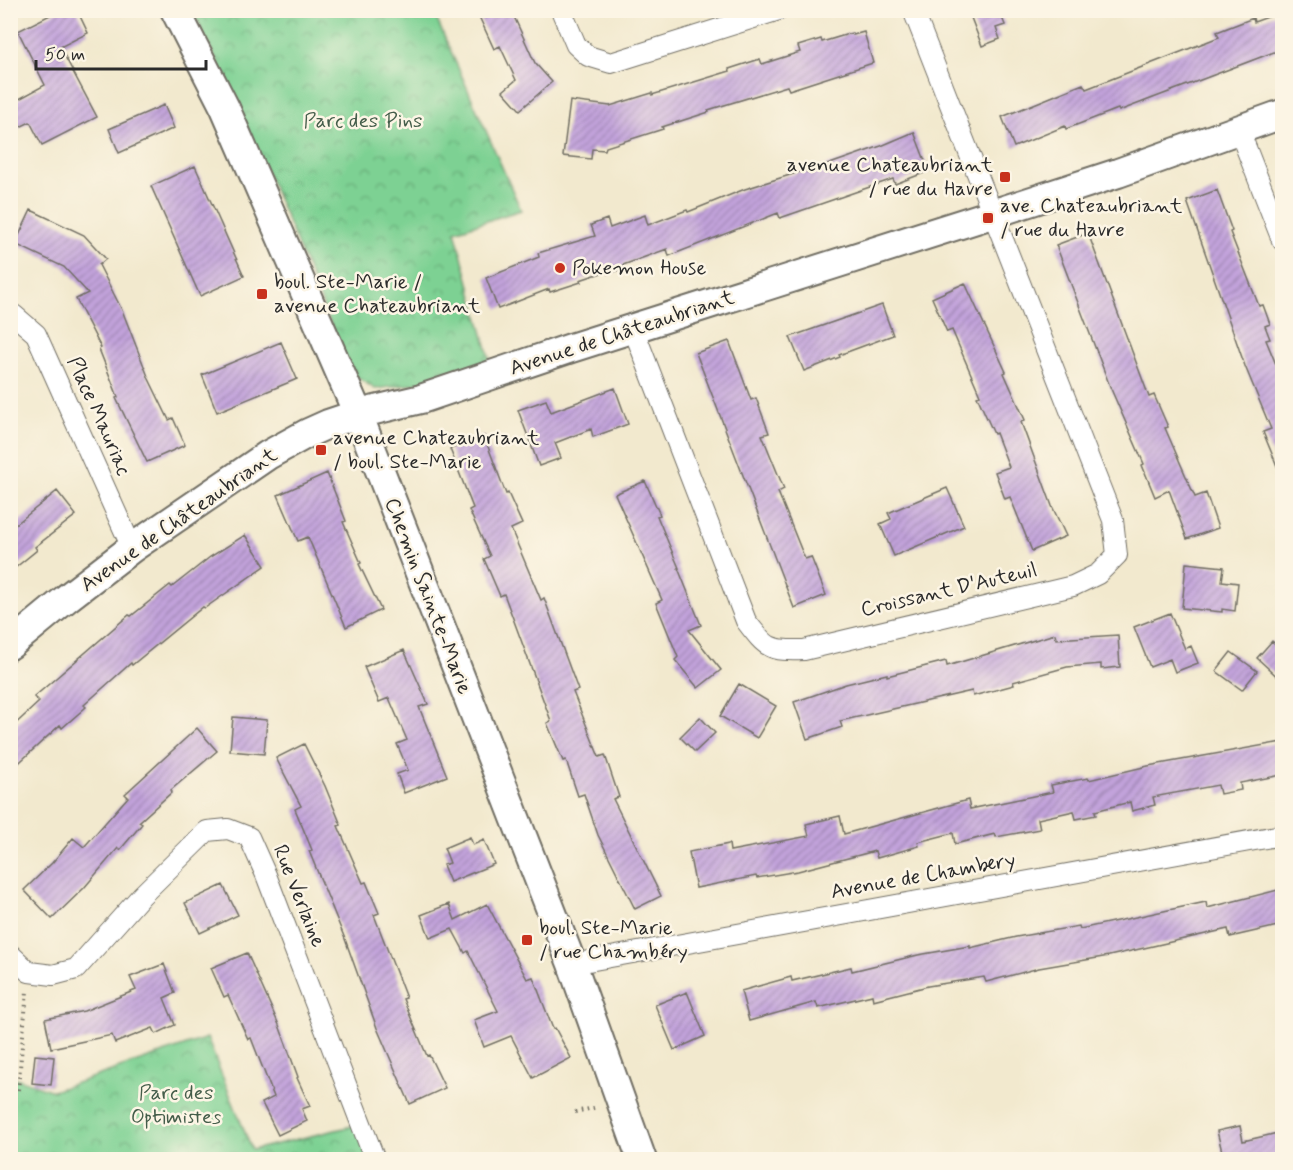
<svg xmlns="http://www.w3.org/2000/svg" width="1293" height="1170" font-family="Mynerve,sans-serif">
<style>
.park{fill:url(#park-crowns);stroke:#547e5f;stroke-width:1.5}
.building{fill:url(#building-hatch)}
.lines{fill:none;stroke-linecap:round;stroke-linejoin:round}
.street-casing{stroke:#716e64;stroke-width:22}
.secondary-casing{stroke:#716e64;stroke-width:32}
.path{stroke:#716e64;stroke-width:4;stroke-dasharray:1.5 4.5;stroke-linecap:butt}
.street{stroke:#fff;stroke-width:20}
.secondary{stroke:#fff;stroke-width:28}
.poi-dot{fill:#c8321e;stroke:#fcf5e5;stroke-width:2}
.labels{text-anchor:middle;dominant-baseline:central;stroke-width:5;stroke-linejoin:round;paint-order:stroke}
.park-label{font-size:21px;fill:#445d4a;stroke:#fcf5e5}
.poi-label{font-size:21px;fill:#2b2b2b;stroke:#fcf5e5;text-anchor:start}
.street-label{font-size:21px;fill:#2b2b2b;stroke:#fcf5e5}
</style>
<defs>
<pattern id="park-crowns" width="20" height="18" patternUnits="userSpaceOnUse" patternTransform="scale(1.5)"><rect width="20" height="18" fill="#7dd193"/><path d="M2 6a3 3 0 1 1 6 0M12 15a3 3 0 1 1 6 0" fill="none" stroke="#67aa78"/></pattern>
<pattern id="building-hatch" width="6" height="6" patternUnits="userSpaceOnUse" patternTransform="scale(1.5)"><rect width="6" height="6" fill="#c2a3db"/><path d="M-1 1l2-2M0 6l6-6M5 7l2-2" fill="none" stroke="#9e85b2"/></pattern>
</defs>
<rect width="100%" height="100%" fill="#fcf5e5"/>
<filter id="ink" filterUnits="userSpaceOnUse"><feTurbulence type="fractalNoise" baseFrequency=".0167" numOctaves="2"/><feDisplacementMap in="SourceGraphic" scale="12" xChannelSelector="R" yChannelSelector="G"/><feConvolveMatrix kernelMatrix="1 2 1 2 8 2 1 2 1" color-interpolation-filters="sRGB"/></filter>
<filter id="wash" filterUnits="userSpaceOnUse"><feTurbulence type="fractalNoise" baseFrequency=".008" numOctaves="4" result="noise"/><feDisplacementMap in="SourceGraphic" scale="24" xChannelSelector="R" yChannelSelector="G"/><feGaussianBlur stdDeviation="1.35" result="paint"/><feColorMatrix in="noise" values="0 0 0 0 0 0 0 0 0 0 0 0 0 0 0 0 0 1.4 0 .05"/><feComposite in="paint" operator="in"/></filter>
<g filter="url(#wash)">
<rect width="100%" height="100%" fill="#f2e9ce"/>
<path class="park" d="M192,11H433L521,210L455,231L490,360L414,384L375,389L351,373C300,251 251,128 192,11Z
M207,1038L252,1150L361,1124L375,1159H11L10,1076L53,1091Z"/>
<g id="blocks">
<path class="building" d="M60,10H77L88,33L60,47L97,117L42,145L30,122L10,132V104L45,85L18,31Z
M476,10H511L535,63L552,82L520,110L503,91L516,80L500,46L494,49Z
M968,10H999L1005,25L996,28L1000,39L982,46Z
M1282,12V49L1119,111L1118,109L1066,129L1065,126L1014,147L1002,117L1083,84L1086,89L1219,37L1217,32L1253,18L1254,22Z
M864,32L873,63L789,90L787,86L708,110L709,112L662,127L663,129L606,147L605,150L592,149L591,159L563,156L570,101L610,106L652,93V95L730,71L729,69L760,59L762,64L800,52L798,46L821,39L822,42L852,33L853,35Z
M164,105L174,128L119,153L109,129Z
M914,132L929,171L895,184L893,179L780,218L778,213L669,256L667,249L623,265L624,268L608,274L607,271L580,280L581,282L550,292L549,289L498,309L486,278L539,257L538,253L595,236L591,225L607,219L610,228L645,215L648,225L687,210L688,212L745,189L806,170L807,172L881,146Z
M195,166L244,276L200,296L151,186Z
M1217,190L1232,231L1230,232L1259,306L1263,305L1270,324L1265,326L1270,339L1266,340L1282,379V478L1263,432L1271,429L1245,366L1187,201Z
M31,210L84,235L106,259L99,265L122,310L149,379L169,420L173,418L185,445L147,462L116,398L118,397L99,349L101,348L76,299L88,293L64,267L15,244Z
M1088,233L1149,397L1154,395L1168,427L1165,428L1195,497L1206,493L1218,528L1187,539L1169,490L1155,497L1142,465L1144,464L1111,389L1056,245Z
M965,283L1006,372L1004,373L1025,420L1021,422L1052,506L1066,536L1032,551L1010,497L1005,499L995,472L1009,467L996,433L994,434L977,396L980,395L952,330L947,332L932,298Z
M882,305L893,335L839,355L840,357L804,371L790,337Z
M729,341L751,400L756,398L769,433L762,435L784,489L778,492L805,559L811,557L826,595L794,608L696,353Z
M281,342L297,379L217,412L202,375Z
M615,388L628,424L593,437L591,429L555,443L561,458L539,466L518,410L546,400L551,412Z
M484,436L506,494L508,493L522,524L511,529L541,600L544,598L578,690L573,692L599,757L605,755L619,797L613,799L661,896L635,909L598,835L584,794L578,796L566,760L563,761L547,723L551,721L504,594L500,596L484,559L490,556L469,510L473,508L450,449Z
M327,473L346,521L343,522L361,563L359,564L381,610L346,627L308,537L298,541L278,495Z
M645,481L660,515L657,516L679,568H678L701,625L689,630L721,670L698,688L675,660L678,657L656,603L662,600L615,494Z
M947,488L964,526L894,556L880,524L891,519L888,513Z
M57,491L76,515L35,547L37,550L10,572V529Z
M245,535L265,566L205,608L203,607L132,665L131,663L84,705L86,707L62,728L60,725L10,771V729L39,702L34,697L129,615L131,616L170,585L172,587L210,557Z
M1186,563L1224,567L1222,581L1238,583L1235,611L1222,609V612L1182,608Z
M1170,613L1185,649L1191,646L1198,663L1175,672L1170,659L1150,667L1134,627Z
M1055,634L1056,639L1118,635L1120,667L1101,669V664L1067,667L1013,682L1014,685L973,696L972,691L840,721L842,727L807,739L794,702L846,684L887,674V676L946,661L947,666Z
M1272,641L1282,650V681L1257,658Z
M404,650L428,704L419,707L447,776L404,793L397,774L408,770L397,744L407,740L389,698L379,702L364,667Z
M1231,652L1257,671L1242,690L1216,671Z
M739,684L776,706L757,738L720,716Z
M233,717L267,720L264,754L230,751Z
M700,717L715,733L695,752L680,737Z
M197,728L217,751L171,790L172,792L139,822L142,824L120,850L118,848L84,888L52,919L24,890L52,863L73,838L84,847L128,797L125,794Z
M1282,742V775L1240,783L1241,790L1220,794L1218,785L1153,797L1155,805L1132,811L1130,802L1095,811L1096,815L1076,819L1074,811L1038,819L1040,829L996,837L995,834L955,844L953,833L918,842L919,846L877,858L875,851L798,871L757,878L756,876L696,888L689,852L729,844L730,851L809,836L806,824L840,816L844,834L968,800L970,809L1053,792L1051,785L1088,778L1089,780L1148,766Z
M304,744L325,786L341,825L338,826L363,883L366,882L379,913L374,915L406,998L403,999L427,1056L429,1055L445,1088L410,1104L377,1028L345,939L309,851L312,850L295,809L301,806L276,758Z
M470,837L473,845L484,840L494,864L450,882L443,865L450,863L444,848Z
M223,885L238,915L200,933L185,903Z
M1282,889V925L1230,937L1228,929L1109,956L1039,968L986,982L984,977L928,986L873,1000L872,995L818,1008L816,1002L749,1021L741,991L791,977L792,981L851,967L852,971L918,955L970,946V948L1016,937L1079,926L1080,929L1206,902L1207,908Z
M449,904L455,920L487,904L527,979L533,977L553,1029L555,1028L571,1058L533,1078L511,1036L484,1047L474,1020L498,1011L468,951L465,953L452,929L430,938L421,915Z
M247,953L279,1025L298,1077L297,1078L310,1106L302,1109L307,1121L278,1135L262,1103L274,1097L251,1038L248,1039L228,995L224,997L211,968Z
M164,964L175,993L164,998L175,1025L156,1034L153,1028L115,1043L112,1035L51,1048L45,1019L84,1011L136,990L130,977Z
M687,992L705,1036L674,1050L655,1005Z
M35,1055L54,1057L51,1085L32,1083Z
M1240,1126L1243,1141L1282,1132V1160H1224L1217,1131Z"/>
</g>
</g>
<g filter="url(#ink)">
<use href="#blocks" fill-opacity="0" stroke="#716e64" stroke-width="1.5"/>
<g class="lines">
<defs>
<path id="street" d="M561,10L576,45L588,56L611,63L779,10
M1239,130L1282,240
M10,314L14,315L36,334L132,548
M633,328L746,621C767,649 770,651 804,650L1073,586L1098,574L1117,555L1113,520L913,10
M10,954L29,972L53,975L76,969L142,895L207,831L228,829L249,837L266,875L375,1160
M572,964L1282,835"/>
<path id="secondary" d="M175,10L225,108L358,414L572,964L642,1160
M10,645L67,598L132,548L268,455L308,433L328,424L358,414L421,399L571,348L992,214L1118,173L1282,114"/>
</defs>
<use href="#street" class="street-casing"/>
<use href="#secondary" class="secondary-casing"/>
<path class="path" d="M18,1090L27,991
M575,1112L598,1107"/>
<use href="#street" class="street"/>
<use href="#secondary" class="secondary"/>
</g>
</g>
<g class="poi-dot">
<rect x="999" y="171" width="12" height="12" rx="3"/>
<rect x="982" y="212" width="12" height="12" rx="3"/>
<circle cx="560" cy="268" r="6"/>
<rect x="256" y="288" width="12" height="12" rx="3"/>
<rect x="315" y="444" width="12" height="12" rx="3"/>
<rect x="521" y="934" width="12" height="12" rx="3"/>
</g>
<g class="labels">
<g class="park-label">
<text x="363" y="121">Parc des Pins</text>
<text x="176" y="1093">Parc des<tspan x="176" dy="24">Optimistes</tspan></text>
</g>
<g class="poi-label">
<text x="993" y="165" text-anchor="end">avenue Chateaubriant<tspan x="993" dy="24">/ rue du Havre</tspan></text>
<text x="1000" y="206">ave. Chateaubriant<tspan x="1000" dy="24">/ rue du Havre</tspan></text>
<text x="572" y="268">Pokemon House</text>
<text x="274" y="282">boul. Ste-Marie /<tspan x="274" dy="24">avenue Chateaubriant</tspan></text>
<text x="333" y="438">avenue Chateaubriant<tspan x="333" dy="24">/ boul. Ste-Marie</tspan></text>
<text x="539" y="928">boul. Ste-Marie<tspan x="539" dy="24">/ rue Chambéry</tspan></text>
</g>
<g class="street-label">
<text transform="translate(622 333) rotate(-18)">Avenue de Châteaubriant</text>
<text transform="translate(99 416) rotate(66)">Place Mauriac</text>
<text transform="translate(179 520) rotate(-35)">Avenue de Châteaubriant</text>
<text transform="translate(949 590) rotate(-13)">Croissant D'Auteuil</text>
<text transform="translate(428 596) rotate(69)">Chemin Sainte-Marie</text>
<text transform="translate(923 876) rotate(-10)">Avenue de Chambery</text>
<text transform="translate(299 896) rotate(68)">Rue Verlaine</text>
</g>
</g>
<rect width="1293" height="1170" fill="none" stroke="#fcf5e5" stroke-width="36"/>
<path d="M36 60v9h170v-9" fill="none" stroke="#2b2b2b" stroke-width="3"/>
<text x="45" y="60" font-size="18" fill="#2b2b2b" stroke="#fcf5e5" stroke-width="4.5" paint-order="stroke">50 m</text>
</svg>
